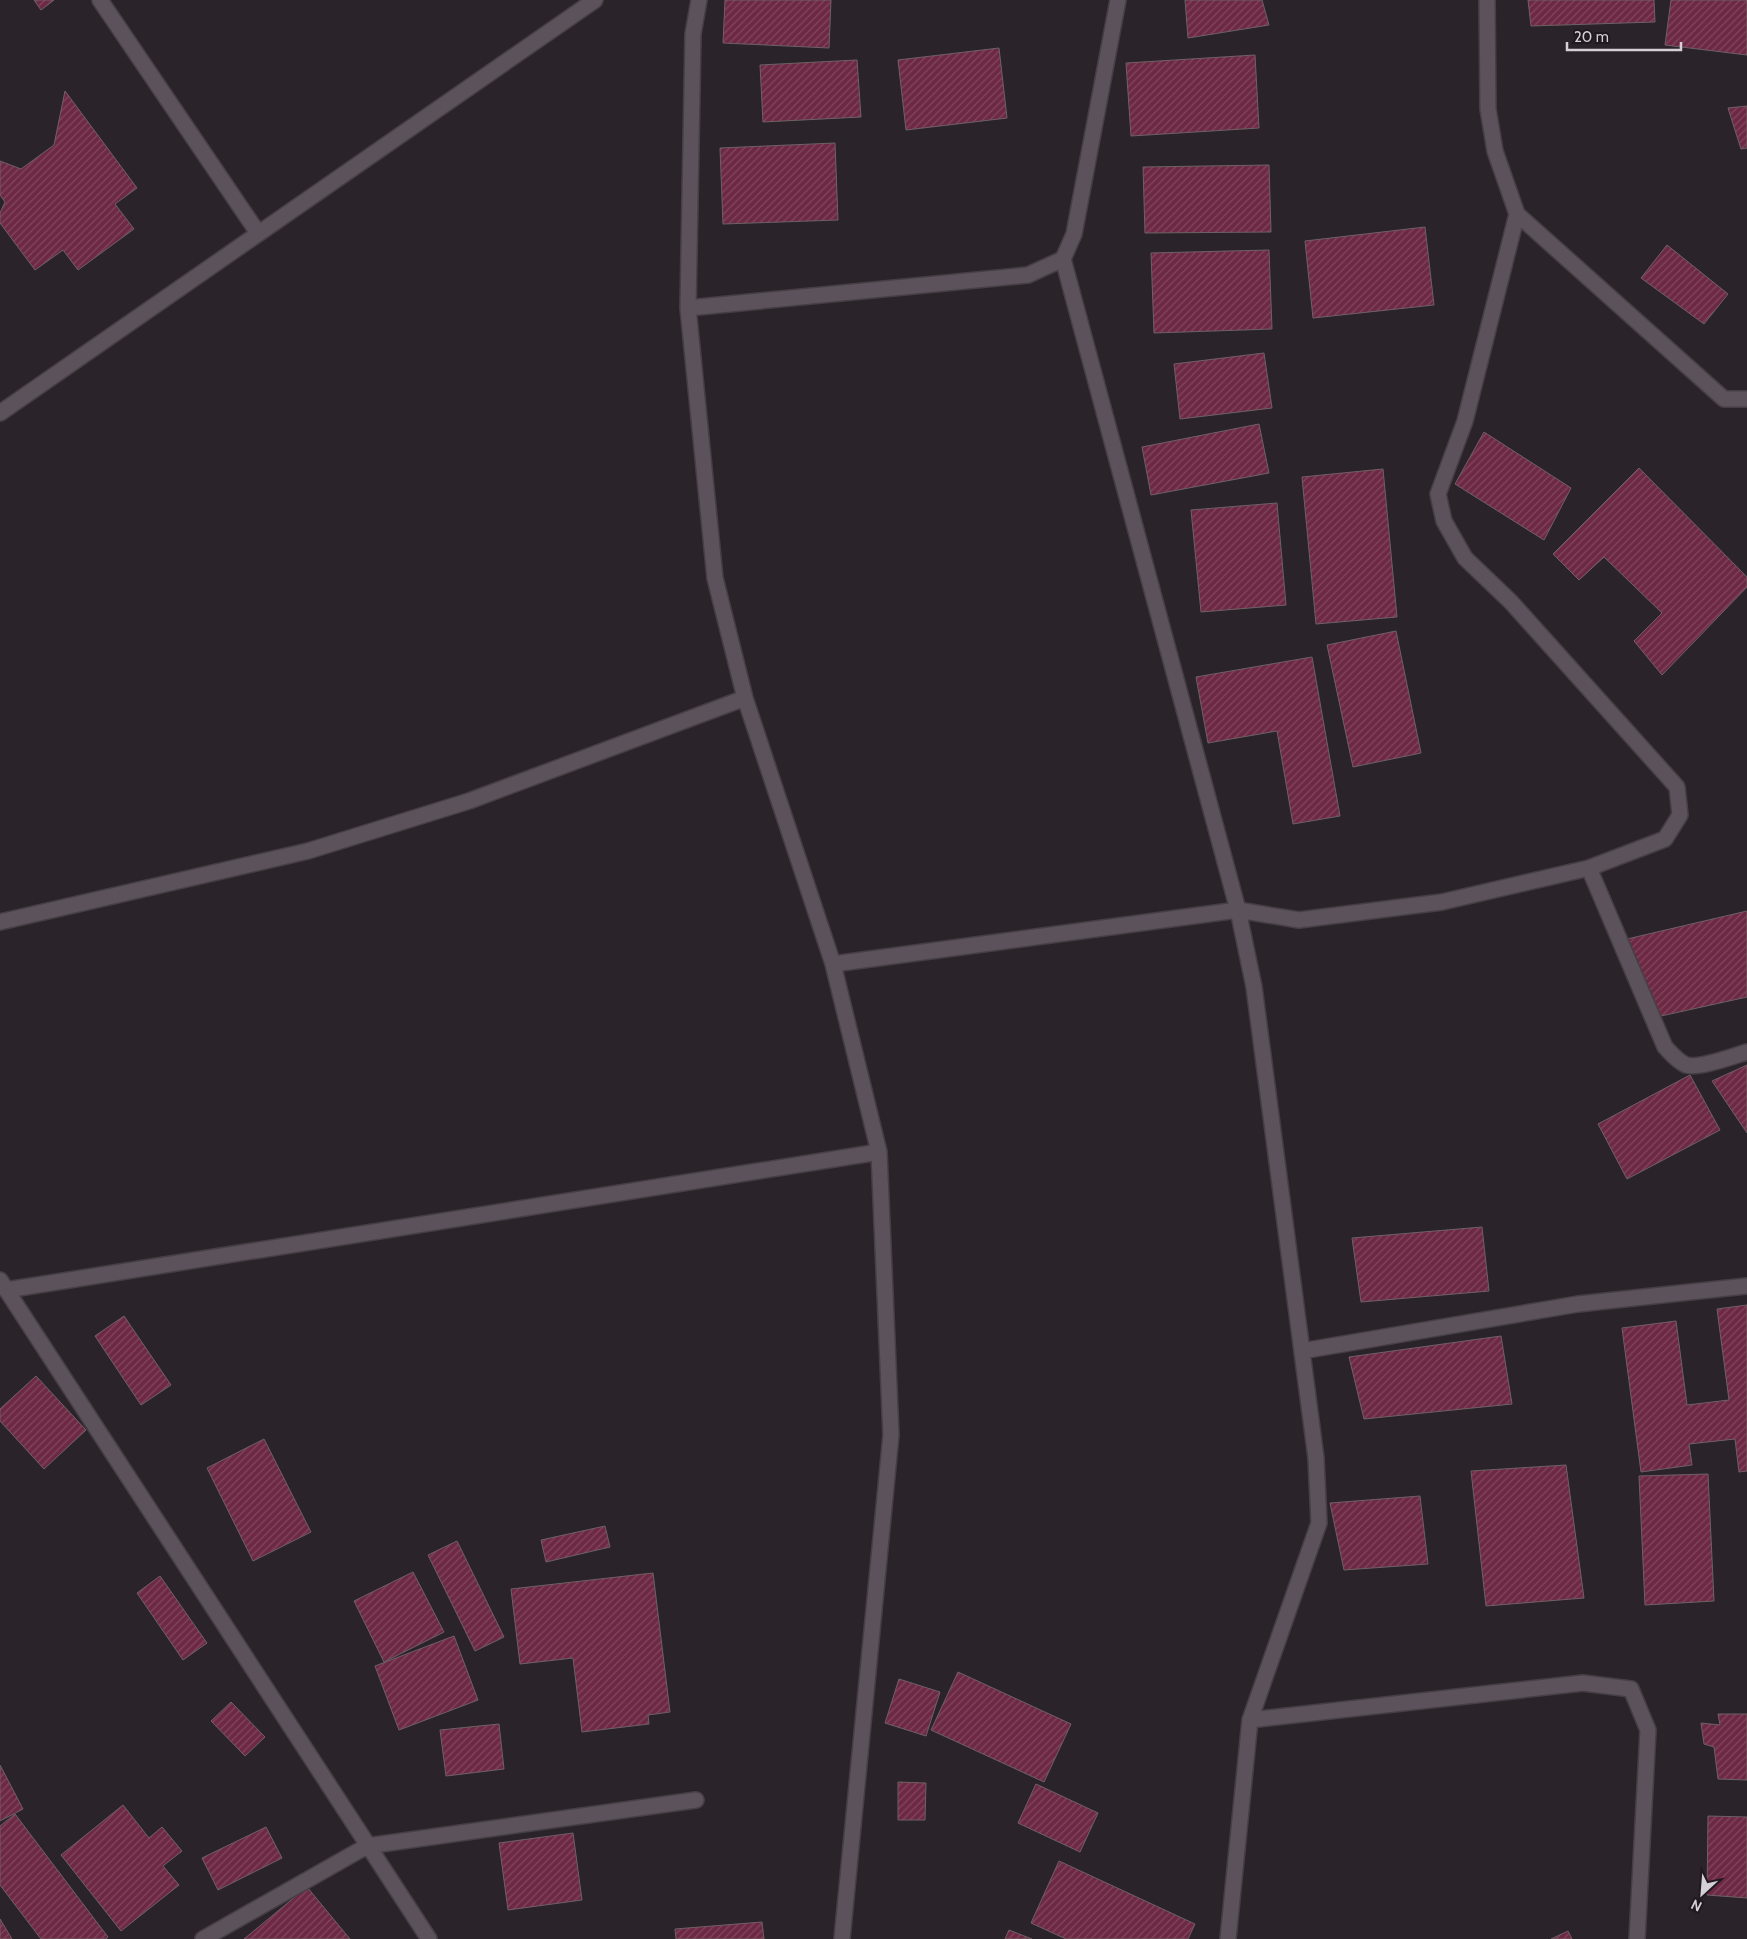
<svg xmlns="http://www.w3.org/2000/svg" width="1747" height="1939" font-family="Cabin,sans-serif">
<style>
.building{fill:url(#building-hatch);stroke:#6e6165}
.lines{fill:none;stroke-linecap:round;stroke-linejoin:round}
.minor-casing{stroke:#453f45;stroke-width:18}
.minor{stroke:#5b525b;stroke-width:15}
</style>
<defs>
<pattern id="building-hatch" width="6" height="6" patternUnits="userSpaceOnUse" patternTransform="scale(1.25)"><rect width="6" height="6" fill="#6d2943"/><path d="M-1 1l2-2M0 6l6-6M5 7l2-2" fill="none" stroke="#81475d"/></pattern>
</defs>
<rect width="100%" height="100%" fill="#2b232a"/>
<path class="building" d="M34,0H54L41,10Z
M725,0H831L829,48L723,43Z
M1185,0H1262L1269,25L1188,38Z
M1528,0H1654L1655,22L1531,26Z
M1671,0H1747V55L1665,45Z
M999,48L1007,118L906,130L898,60Z
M1255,55L1259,128L1131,136L1126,63Z
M857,60L861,117L763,122L760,65Z
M65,91L137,188L115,204L134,229L78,270L63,250L35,270L0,223V213L5,202L0,195V161L21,169L54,145Z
M1747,106V148L1741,149L1728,108Z
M835,143L838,220L723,224L720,148Z
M1269,165L1271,232L1145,233L1143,167Z
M1425,227L1434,305L1313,318L1305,241Z
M1667,245L1728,294L1704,324L1641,278Z
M1269,250L1272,329L1154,333L1151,253Z
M1264,353L1272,408L1180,419L1174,364Z
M1259,424L1269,473L1151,495L1142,447Z
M1484,432L1571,488L1544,540L1455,484Z
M1639,468L1747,577V587L1662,675L1634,641L1662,613L1604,557L1579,580L1553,554Z
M1383,469L1397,617L1316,624L1302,477Z
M1277,503L1286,605L1201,612L1191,510Z
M1396,631L1421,753L1353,767L1327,645Z
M1312,657L1340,816L1293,824L1277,731L1208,743L1196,677Z
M1747,911V997L1661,1016L1627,939Z
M1747,1065V1133L1712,1081Z
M1690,1075L1720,1130L1627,1179L1598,1124Z
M1482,1227L1489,1291L1361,1302L1352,1238Z
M1747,1305V1471L1739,1472L1735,1439L1689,1444L1692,1465L1641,1472L1622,1328L1676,1321L1687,1405L1729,1400L1717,1309Z
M124,1316L171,1385L141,1405L95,1336Z
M1501,1336L1512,1404L1364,1419L1349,1357Z
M36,1376L86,1430L44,1469L0,1421V1409Z
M264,1439L311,1532L253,1561L207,1468Z
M1566,1465L1584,1598L1486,1606L1471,1471Z
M1708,1474L1714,1601L1645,1605L1639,1476Z
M1420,1496L1428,1564L1344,1570L1330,1503Z
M605,1526L610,1547L546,1562L541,1540Z
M457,1541L504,1637L475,1651L428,1555Z
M413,1572L444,1632L384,1662L354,1601Z
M653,1573L670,1712L648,1715L649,1724L582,1732L573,1658L520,1664L511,1589Z
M160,1576L207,1643L183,1660L137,1593Z
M454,1636L478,1700L399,1730L375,1666Z
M958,1672L1071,1724L1044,1782L931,1730Z
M899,1679L940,1692L926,1736L885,1723Z
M231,1702L265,1737L245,1756L211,1721Z
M1718,1714H1747V1780L1718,1779L1714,1747L1704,1744L1701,1723L1720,1725Z
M499,1724L504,1769L446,1776L440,1730Z
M0,1765L23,1809L0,1821Z
M898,1782L926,1783L925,1820H898Z
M1036,1784L1098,1813L1080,1852L1018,1823Z
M123,1805L149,1838L162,1827L182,1851L163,1866L179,1885L121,1931L61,1855Z
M15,1814L108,1937L106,1939H41L0,1885V1826Z
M1708,1816L1747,1817V1898L1707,1895Z
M266,1827L282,1858L218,1890L202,1858Z
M573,1833L582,1900L508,1910L499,1843Z
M1059,1861L1195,1924L1188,1939H1066L1031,1923Z
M307,1887L350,1939H244Z
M0,1919L12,1939H0Z
M762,1922L764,1939H676L675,1929Z
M1009,1930L1032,1939H1005Z
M1568,1931L1572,1939H1551Z"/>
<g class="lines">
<defs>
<path id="minor" d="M100,0L258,233
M699,0L693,34L688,308L715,578L745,698L833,964L879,1152L891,1435L842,1939
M1118,0L1074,234L1063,259L1238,910L1254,987L1316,1458L1319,1523L1250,1720L1228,1939
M1487,0L1488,109L1495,151L1517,214L1724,399H1747
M688,308L1028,275L1063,259
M0,413L595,0
M1589,868L1665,1047C1671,1053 1677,1061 1686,1065C1699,1069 1733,1056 1747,1052
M0,922L308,851L469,801L745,698
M833,964L1238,910L1299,920L1442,902L1589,868L1665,839L1680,815L1677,787L1511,602L1465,558L1444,521L1438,494L1465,421L1517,214
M0,1280L429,1939
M6,1290L879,1152
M1302,1351L1578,1304L1747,1286
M1250,1720L1583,1683L1631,1689L1648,1730L1637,1939
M203,1939L367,1846L696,1800"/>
</defs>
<use href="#minor" class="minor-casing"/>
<use href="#minor" class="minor"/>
</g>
<g transform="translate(1702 1894) rotate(206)" stroke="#211920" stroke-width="4" paint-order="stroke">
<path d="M0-4L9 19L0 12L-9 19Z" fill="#d5d0d4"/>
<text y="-8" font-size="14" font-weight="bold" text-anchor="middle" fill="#d5d0d4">N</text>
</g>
<path d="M1567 42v8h114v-8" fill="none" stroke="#d5d0d4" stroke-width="2.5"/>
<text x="1574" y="42" font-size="15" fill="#d5d0d4" stroke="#211920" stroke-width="4" paint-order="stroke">20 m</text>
</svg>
